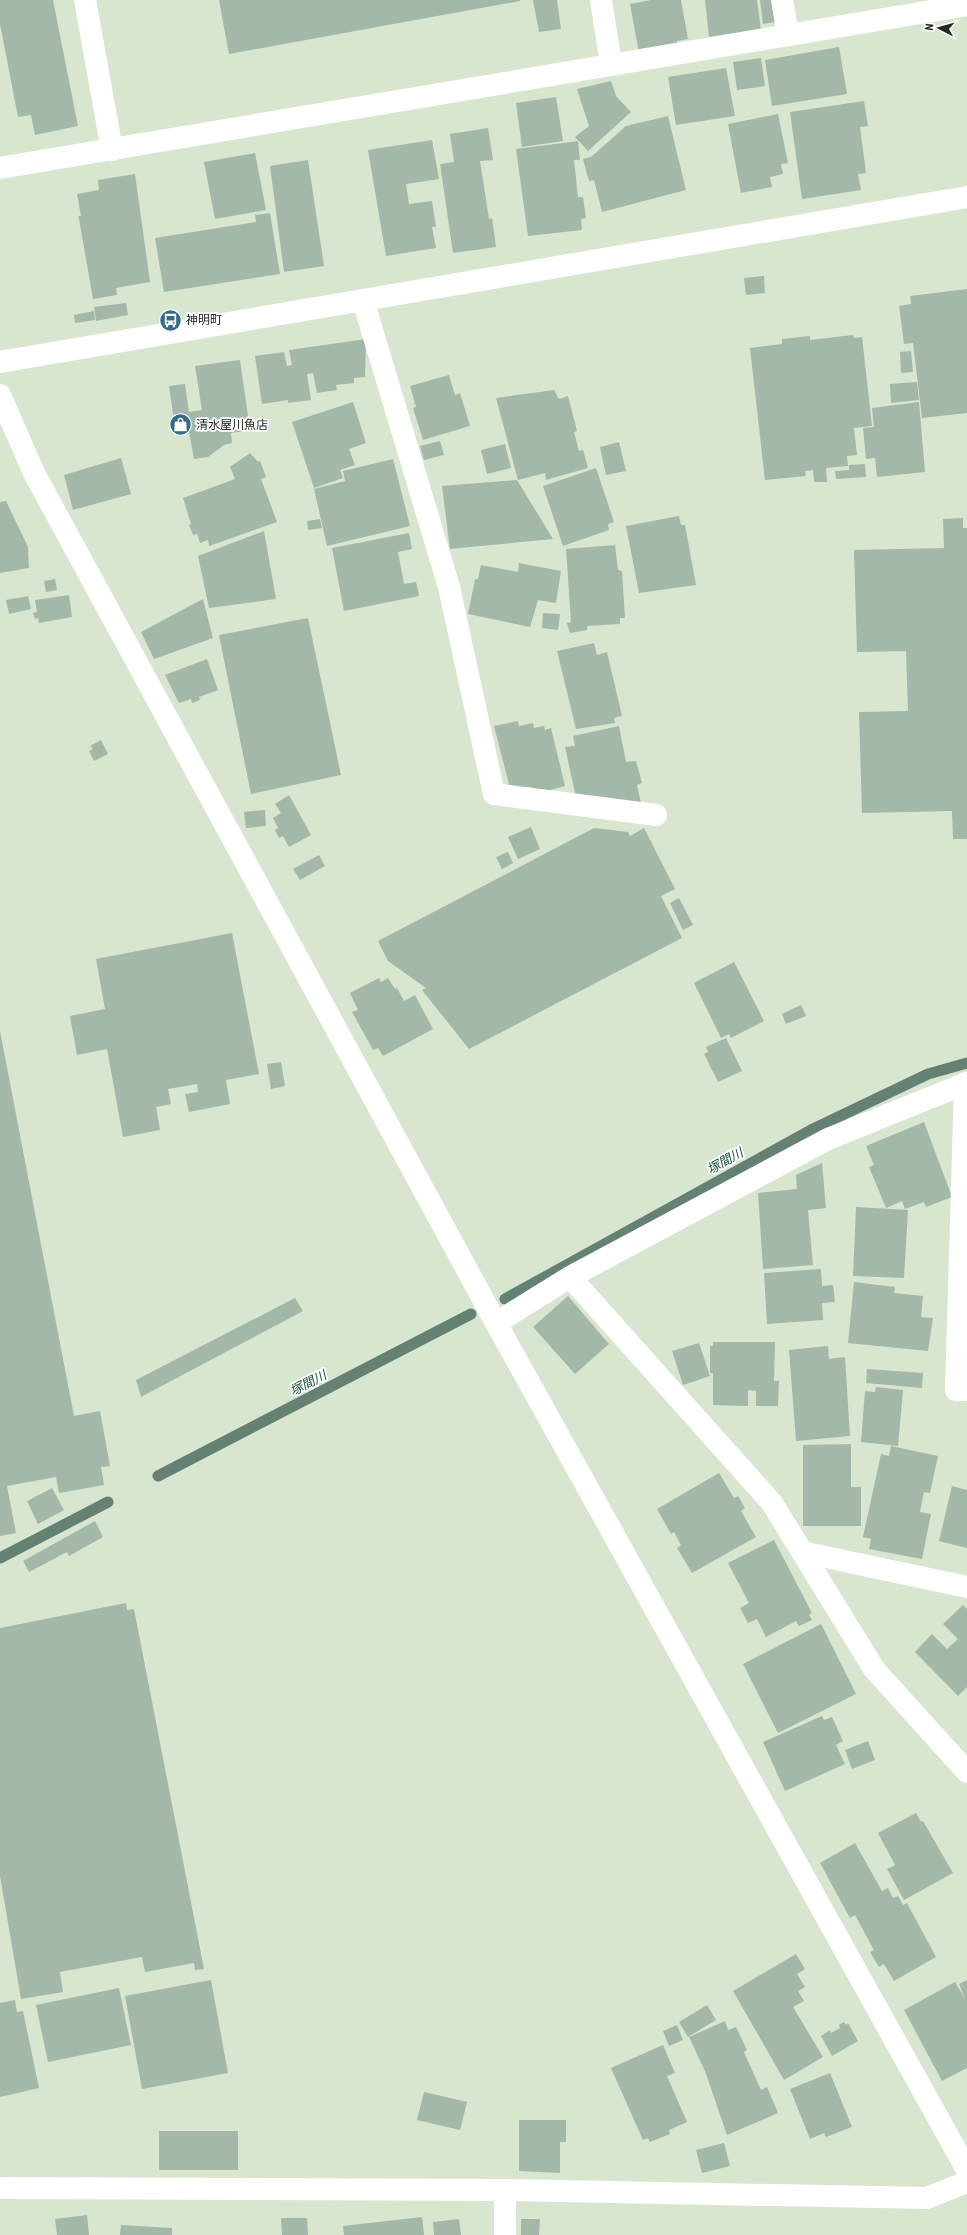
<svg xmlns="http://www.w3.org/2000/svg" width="967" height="2235" font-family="'Roboto Condensed','Noto Sans JP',sans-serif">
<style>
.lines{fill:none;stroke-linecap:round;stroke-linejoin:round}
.stream{stroke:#648174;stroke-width:11}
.building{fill:#a3b8a8}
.minor{stroke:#fff;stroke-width:22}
.labels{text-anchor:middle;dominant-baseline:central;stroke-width:3.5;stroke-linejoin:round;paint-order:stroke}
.poi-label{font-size:12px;fill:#22271f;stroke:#fff;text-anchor:start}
.water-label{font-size:13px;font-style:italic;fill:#144a3b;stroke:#fff}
</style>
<rect width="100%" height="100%" fill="#d8e5cf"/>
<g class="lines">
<path class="stream" d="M505,1299L811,1130L928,1074L967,1063
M158,1476L471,1314
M0,1558L108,1502"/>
</g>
<path class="building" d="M0,0H53L78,126L35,135L31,115L18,117L0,24Z
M219,0H520V1L229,54Z
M533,0H557L561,29L539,32Z
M651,0H681L688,39L677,41V46L639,53L630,4Z
M705,0H757L761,30L709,37Z
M760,0H771L775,22L763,24Z
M839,47L847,94L772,106L765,60Z
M761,58L765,86L737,90L733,62Z
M726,68L735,116L676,125L668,77Z
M611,81L616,96L631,112L588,151L575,137L589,126L577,89Z
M556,97L563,141L522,147L516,103Z
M864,101L868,126L860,127L866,173L858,174L861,190L802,199L790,112Z
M778,114L788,163L781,164L783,174L770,177L772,187L741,193L728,124Z
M668,116L686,190L602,212L594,180L589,181L583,159L591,157L626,126Z
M488,128L493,160L480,161L489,219L492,218L496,247L453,253L440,164L454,162L450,134Z
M432,140L439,179L406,184L409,204L432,201L436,227H432L436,248L386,256L368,150Z
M578,141L580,160H574L578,197H583L586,218L581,219L582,230L528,236L516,149Z
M255,153L266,210L215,219L204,162Z
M308,160L324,266L284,272L270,166Z
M135,174L150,282L116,288L117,295L93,299L79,219L78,216H81L77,194L99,190L98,180Z
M270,213L280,274L164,292L155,238L256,222L255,215Z
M764,276L765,293L746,295L744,278Z
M967,289V413L922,418L913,343L904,344L899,306L911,304L910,296Z
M126,303L128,315L96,321L94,307Z
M94,311L95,320L75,323L74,315Z
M853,335L854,338L862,337L872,426L854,428L857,455L847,456L848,466L826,468L827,482H814L813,470L805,471L806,476L765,480L750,348L782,344V339L810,336V340Z
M366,339L365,377L354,378V383L336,385L337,390L317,393L313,373L307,374L311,400L288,403V400L262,404L255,356L284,352L287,366L292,365L289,350Z
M911,351L913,372L901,373L900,352Z
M240,360L250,430L231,433L232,443L224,445L208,457L194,459L187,420L174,421L169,386L185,384L189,412L202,410L195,366Z
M449,375L455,395L460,393L470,426L423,440L413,408L416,407L410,386Z
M917,382L919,400L891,403L890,384Z
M554,390L559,399L568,396L577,431L574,432L579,451L583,450L588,468L546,480L545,473L518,480L496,398Z
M353,402L366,443L349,449L355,465L340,470L343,478L314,488L292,422Z
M919,402L925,472L877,477L875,458L866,459L863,428L874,427L872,408Z
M440,441L444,455L424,460L420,446Z
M619,442L626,471L606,475L600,447Z
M505,444L511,468L487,474L481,450Z
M250,453L258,462L260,461L266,477L261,479L277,522L209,546L208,540L200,543L197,534L193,535L189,525L191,524L183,498L235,479L230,467Z
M121,458L131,494L73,510L64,475Z
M393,459L410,526L327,546L314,489L345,481L343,471Z
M865,464L866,477L836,479L835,471L849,470V465Z
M596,468L614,522L608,524L609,530L563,546L543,486Z
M517,480L553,539L450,549L442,486Z
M6,501L28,547L29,568L0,573V502Z
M679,516L681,525H685L696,585L639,593L626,526Z
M963,518V528H967V839H953L952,811L862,813L859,712L908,711L906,651L857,652L854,550L944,548L943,519Z
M320,519L322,528L308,530L307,521Z
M264,531L276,599L209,608L198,556Z
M409,533L412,549L398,552L404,584L416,582L419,596L344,611L332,548Z
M615,545L618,570L622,571L625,618H620V624L587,626V630L570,633L567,623L571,622L566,549Z
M519,563L561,571L556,603L538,600L530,627L468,614L475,579H478L481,565L518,572Z
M55,579L57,590L46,592L44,581Z
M69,595L72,617L39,623L38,618L35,619L33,613L37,612L35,600Z
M28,596L31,609L9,614L6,600Z
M203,599L213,638L154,659L141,632Z
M543,613L560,614L558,630L542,628Z
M308,618L341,775L251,794L219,635Z
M594,643L597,655L607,652L622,716L614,718L615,723L576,729L557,651Z
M207,659L218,690L199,697L200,700L192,703L191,699L179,703L165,675Z
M518,721L519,726L533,723L534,728L544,726L545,730L551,728L565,786L532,795L531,787L511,792L494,726Z
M619,726L626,762L636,761L642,783L637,785L641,803L577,802L565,747L575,746L573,736Z
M101,740L108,754L94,761L89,751L93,749L90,746Z
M289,795L311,835L289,847L283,836L279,838L275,830L278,828L273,818L281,813L275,804Z
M265,810L266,826L246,828L244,812Z
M531,827L540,849L518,859L508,837Z
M594,828L628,832L630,836L644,828L675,889L661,896L682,938L469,1049L422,990L426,988L388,961L378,941Z
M508,852L513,863L502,869L496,857Z
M319,855L325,866L300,880L293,869Z
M679,898L693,925L683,930L670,903Z
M232,933L259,1074L226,1080L230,1104L189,1112L185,1094L198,1092L197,1084L168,1089L171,1104L156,1107L160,1130L123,1137L107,1049L77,1055L70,1016L105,1009L96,959Z
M734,962L764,1021L731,1038L729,1034L721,1038L694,983Z
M379,978L381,982L388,978L395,989L397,988L404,1001L415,995L433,1029L383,1056L378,1048L373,1050L352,1012L358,1010L350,993Z
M801,1005L806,1016L786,1024L782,1014Z
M0,1031L74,1416L100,1411L110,1466L101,1467L104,1485L59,1493L56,1477L7,1486L16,1533L0,1536Z
M726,1038L742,1071L718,1082L704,1054L708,1052L706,1047Z
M281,1062L285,1086L271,1089L267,1064Z
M924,1122L952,1197L926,1207L924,1202L905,1209L902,1201L886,1208L869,1167L874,1165L866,1146Z
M822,1163L826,1208L808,1210L813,1265L763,1269L758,1193L797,1189L796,1175Z
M856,1207L908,1210L904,1278L853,1276Z
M821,1269L822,1286L833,1285L835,1302L822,1303L823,1320L767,1324L764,1273Z
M854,1282L895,1287L894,1293L923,1296L921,1317L933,1318L928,1351L848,1343Z
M568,1296L609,1344L575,1374L533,1327Z
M295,1298L303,1311L141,1397L136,1380Z
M713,1342H775L774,1381H779L778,1406H756V1391L748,1390V1406L713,1405V1373H710V1346H713Z
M699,1343L710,1376L683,1385L672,1351Z
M828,1346L829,1359L845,1357L850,1436L796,1441L789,1350Z
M867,1369L923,1373L922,1388L866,1383Z
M876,1387L903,1390L898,1446L861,1442L865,1391L875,1392Z
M851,1444V1487H861V1526H803V1445Z
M891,1446L938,1456L930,1493L924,1492L920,1512L931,1514L922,1559L869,1549L871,1539L863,1537L881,1454L889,1456Z
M719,1473L734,1498L738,1496L745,1508L741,1511L756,1537L692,1573L677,1548L681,1545L674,1532L671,1534L657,1509Z
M952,1486L967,1490V1548L939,1541Z
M52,1488L64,1510L38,1524L27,1501Z
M95,1521L103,1537L69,1556L67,1552L29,1572L23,1561Z
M774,1540L812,1613L809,1615L812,1620L799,1626L796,1621L766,1637L757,1619L748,1623L740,1608L749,1603L728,1563Z
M126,1603L127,1610L134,1609L204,1969L195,1970L194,1963L145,1972L142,1957L60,1972L63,1992L21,1999L0,1876V1628Z
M963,1605L967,1609V1687L958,1696L915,1652L932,1634L947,1649L958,1639L943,1624Z
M821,1624L856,1694L778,1733L743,1664Z
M822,1716L824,1720L832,1717L843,1741L836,1745L845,1764L785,1791L763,1742Z
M868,1741L875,1760L852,1769L845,1750Z
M916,1813L921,1822L923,1821L953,1873L904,1900L887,1869L895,1865L878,1833Z
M855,1843L882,1891L888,1888L893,1898L898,1896L903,1905L907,1903L936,1957L894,1981L884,1964L879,1967L870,1952L874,1950L855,1915L850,1918L820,1863Z
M796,1954L805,1969L797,1974L805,1987L798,1991L804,2001L793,2007L823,2057L784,2080L733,1991Z
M211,1980L228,2073L142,2089L125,1996Z
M967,1980V2068L942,2081L904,2010L955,1982L965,1999L959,1984Z
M119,1988L131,2045L48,2062L36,2005Z
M15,2000L17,2012L23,2011L39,2088L0,2097V2003Z
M707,2005L716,2020L688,2037L679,2022Z
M725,2021L728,2030L736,2027L747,2050L744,2052L761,2090L767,2087L778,2113L727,2135L705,2071L689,2037Z
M844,2022L846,2025L848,2023L858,2041L832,2056L821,2036L830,2030L831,2033L840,2028L839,2025Z
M677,2025L683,2040L669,2046L663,2031Z
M663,2045L675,2073L667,2076L687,2122L669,2130L670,2134L650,2142L648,2138L643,2140L611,2068Z
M830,2073L852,2127L826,2137L824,2133L810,2139L790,2089Z
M424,2092L467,2102L460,2130L417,2120Z
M519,2120H566V2142H560V2173L519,2171Z
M159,2131H238V2170H159Z
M724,2143L730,2166L702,2173L696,2150Z
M87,2215L89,2235H57L55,2219Z
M422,2217L424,2235H344L343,2226Z
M281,2218H307L308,2235H282Z
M459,2219L461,2235H434L433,2222Z
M521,2219H540L539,2235H521Z
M121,2225L172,2228V2235H120Z"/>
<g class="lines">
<path class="minor" d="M85,0L112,150
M601,0L611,64
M782,0L788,35
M0,168L967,5
M363,300L449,587L494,794L656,815
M0,362L967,197
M0,395L34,473L496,1323L967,2170
M965,1083L956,1390H967
M570,1277L772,1503L874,1669L967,1772
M496,1323L570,1277L828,1139L967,1083
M802,1552L967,1587
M0,2188L505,2190L927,2198L967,2182
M505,2235V2190"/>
</g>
<defs>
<symbol id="bus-disc" viewBox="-11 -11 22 22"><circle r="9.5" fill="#316d85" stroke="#fff"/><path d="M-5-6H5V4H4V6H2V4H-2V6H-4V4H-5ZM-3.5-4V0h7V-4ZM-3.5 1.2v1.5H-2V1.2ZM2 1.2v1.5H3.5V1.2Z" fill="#fff"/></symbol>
<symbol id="shop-disc" viewBox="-11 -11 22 22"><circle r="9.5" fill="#316d85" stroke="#fff"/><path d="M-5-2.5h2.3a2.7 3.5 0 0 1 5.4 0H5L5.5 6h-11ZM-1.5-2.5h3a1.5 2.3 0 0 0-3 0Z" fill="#fff"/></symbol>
</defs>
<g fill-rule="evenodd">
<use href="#bus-disc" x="158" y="308" width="25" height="25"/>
<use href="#shop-disc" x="168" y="412" width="25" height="25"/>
</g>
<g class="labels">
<g class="poi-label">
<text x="186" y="320">神明町</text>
<text x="196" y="425">清水屋川魚店</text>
</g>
<g class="water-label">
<text transform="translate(725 1161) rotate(-29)">塚間川</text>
<text transform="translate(308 1383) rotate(-27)">塚間川</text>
</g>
</g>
<g transform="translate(939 28) rotate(276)" stroke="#ffffff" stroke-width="3" paint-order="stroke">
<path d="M0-3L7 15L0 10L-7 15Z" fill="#22271f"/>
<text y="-6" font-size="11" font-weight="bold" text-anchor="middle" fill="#22271f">N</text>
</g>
</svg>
